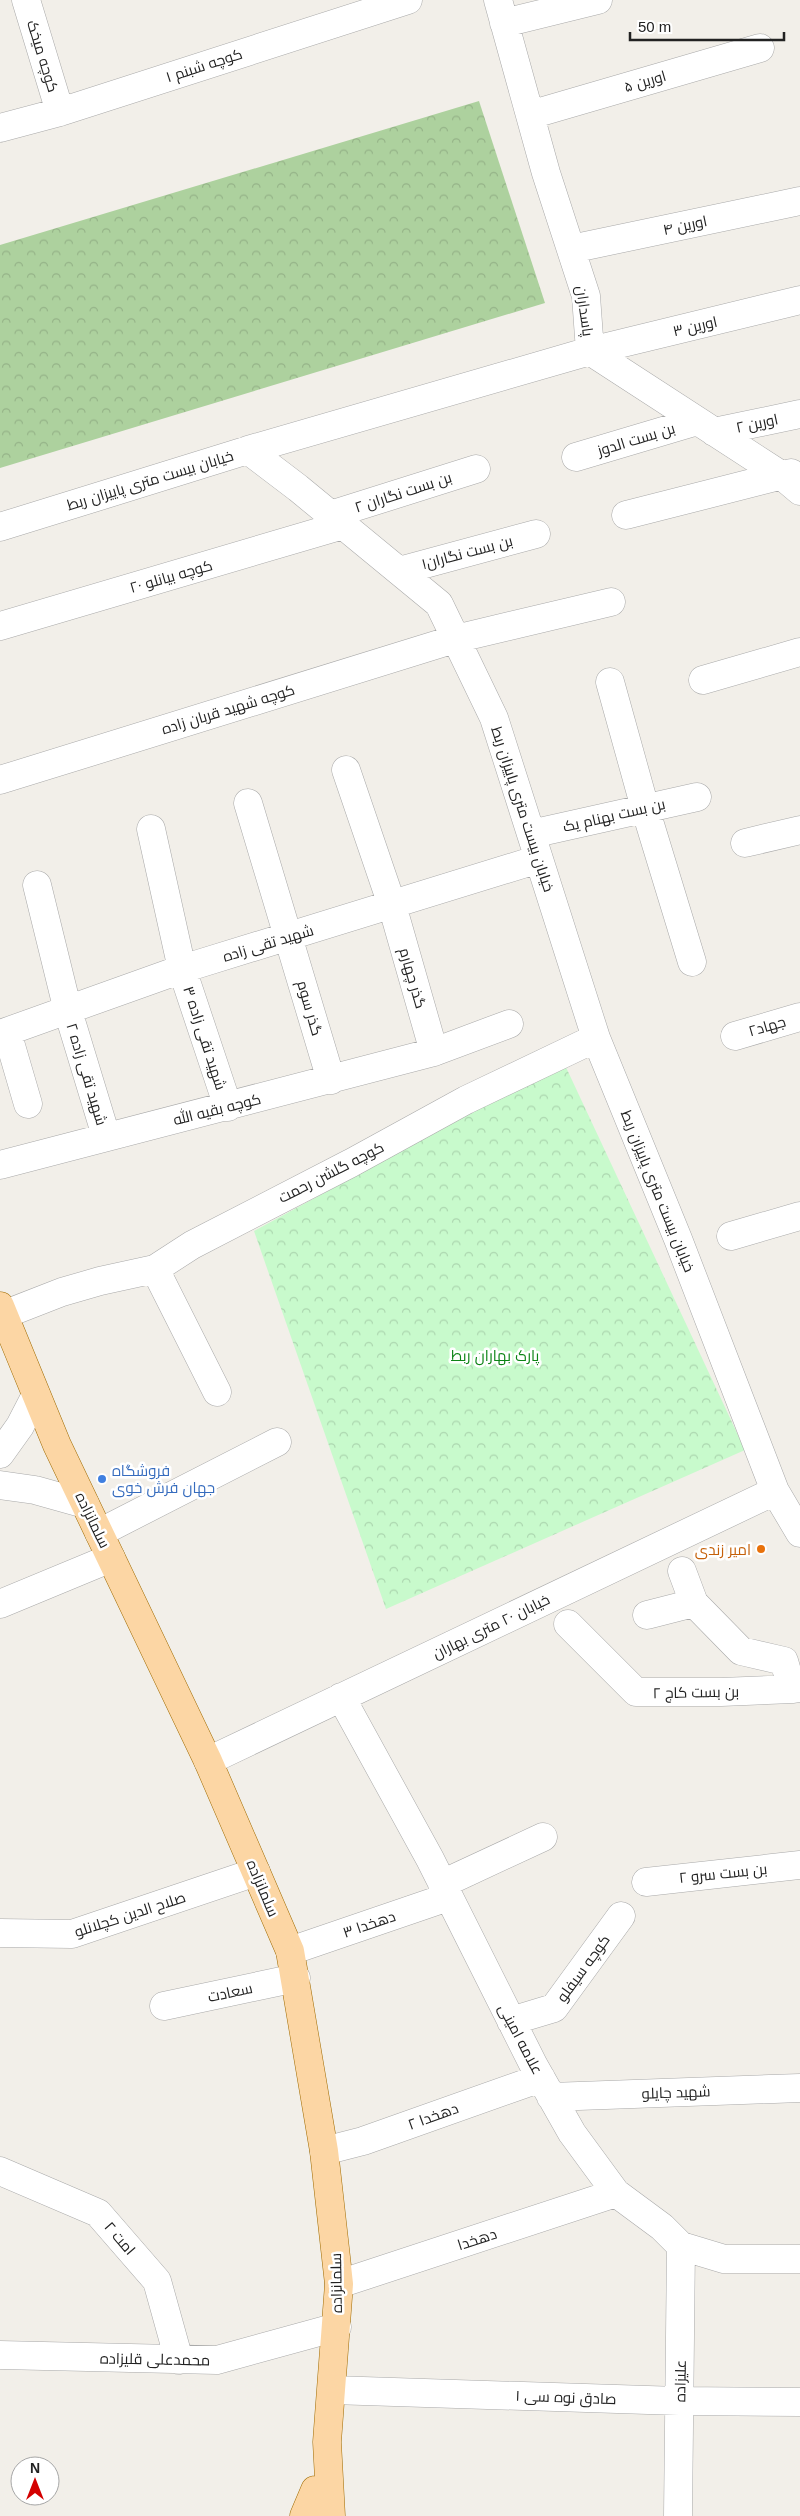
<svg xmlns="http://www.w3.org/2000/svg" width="800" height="2516" font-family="Arial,Cairo,sans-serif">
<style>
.forest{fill:url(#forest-crowns)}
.park{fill:url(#park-crowns)}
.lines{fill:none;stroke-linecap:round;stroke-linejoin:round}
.minor-casing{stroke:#a9a9a9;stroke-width:29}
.major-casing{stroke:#a06b00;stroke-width:29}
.minor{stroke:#fff;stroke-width:28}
.major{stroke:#fcd6a4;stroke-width:28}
.shop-dot{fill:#3f7fe0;stroke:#fff;stroke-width:2}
.food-dot{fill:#e8710a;stroke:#fff;stroke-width:2}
.labels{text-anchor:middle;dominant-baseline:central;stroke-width:5;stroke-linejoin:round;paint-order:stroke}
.street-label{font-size:15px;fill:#222;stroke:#fff}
.park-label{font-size:15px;fill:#0c8416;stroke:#fff}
.shop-label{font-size:15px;fill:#366cbe;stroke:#fff;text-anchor:start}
.food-label{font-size:15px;fill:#c56008;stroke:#fff;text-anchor:end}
</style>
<defs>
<pattern id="forest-crowns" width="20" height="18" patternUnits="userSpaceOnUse" patternTransform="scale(1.25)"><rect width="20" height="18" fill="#add19e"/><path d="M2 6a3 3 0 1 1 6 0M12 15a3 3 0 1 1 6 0" fill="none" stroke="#95b388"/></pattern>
<pattern id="park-crowns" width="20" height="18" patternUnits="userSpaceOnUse" patternTransform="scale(1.25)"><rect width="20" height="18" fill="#c8facc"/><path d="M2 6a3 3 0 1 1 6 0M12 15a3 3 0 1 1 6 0" fill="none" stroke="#acd6af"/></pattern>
</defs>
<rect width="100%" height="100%" fill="#f2efe9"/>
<path class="forest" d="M479,101L545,303L0,468V245Z"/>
<path class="park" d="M564,1063L745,1450L386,1609L254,1231Z"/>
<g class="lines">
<defs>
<path id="minor" d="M26,0L60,112
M498,0L546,173L586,296L590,351
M504,23L598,0
M530,115L760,48
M0,128L60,112L408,0
M571,249L800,201
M590,351L781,475L800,491
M714,432L800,414
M248,450L590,351L800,300
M576,457L697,421
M330,515L476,469
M626,515L791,473
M0,527L248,450L298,488L439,604L494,718L596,1038L678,1239L775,1491L800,1533
M399,571L536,534
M0,626L343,525
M703,680L800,652
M610,682L645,808L692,962
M346,770L392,905L434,1052
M0,780L455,639L611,602
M248,803L331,1080
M151,829L182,969L228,1107
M531,834L697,797
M745,843L800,830
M37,885L68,1011L106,1136
M7,1032L28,1104
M0,1034L182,969L539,859
M735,1036L800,1017
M0,1165L434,1052L509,1024
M731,1236L800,1216
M155,1269L217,1392
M3,1315L62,1292L100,1281L155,1269L192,1245L351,1163L466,1100L596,1038
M0,1454L20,1426L36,1395
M0,1485L35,1490L85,1504
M99,1533L277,1442
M682,1571L694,1603L741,1651L784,1661L792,1689L800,1688
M0,1604L111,1558
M647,1615L694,1603
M568,1624L636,1692H721L792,1689
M341,1697L430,1859L534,2066L572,2133L616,2193L662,2227L681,2246L724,2259H800
M208,1761L775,1491
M646,1882L800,1865
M442,1884L543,1837
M0,1933L72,1934L256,1872
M290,1951L448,1897
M164,2006L296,1978
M511,2021L554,2008L621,1916
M551,2097L800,2088
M324,2151L363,2141L541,2078
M0,2171L98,2213L157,2281L179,2360
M339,2284L616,2193
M0,2355L217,2360L337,2327
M332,2390L679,2401L800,2402
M678,2516L681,2246"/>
<path id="major" d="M0,1306L57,1445L208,1761L290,1951L324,2151L339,2284L327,2442L331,2516
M304,2516L315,2490"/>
</defs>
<use href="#minor" class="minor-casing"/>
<use href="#major" class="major-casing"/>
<use href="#minor" class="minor"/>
<use href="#major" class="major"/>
</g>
<circle class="shop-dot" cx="102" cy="1479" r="5"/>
<circle class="food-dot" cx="761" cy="1549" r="5"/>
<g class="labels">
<g class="street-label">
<text transform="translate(43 56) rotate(73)">کوچه میخک</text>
<text transform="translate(204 65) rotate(-18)">کوچه شبنم ۱</text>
<text transform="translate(645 81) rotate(-16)">اورین ۵</text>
<text transform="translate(685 225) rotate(-12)">اورین ۴</text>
<text transform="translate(585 311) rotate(82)">پاسداران</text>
<text transform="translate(695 326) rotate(-13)">اورین ۳</text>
<text transform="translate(757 423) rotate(-12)">اورین ۲</text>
<text transform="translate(636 439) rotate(-17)">بن بست الدوز</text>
<text transform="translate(150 480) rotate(-17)">خیابان بیست متری پاییزان ربط</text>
<text transform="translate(403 492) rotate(-18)">بن بست نگاران ۲</text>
<text transform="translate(467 552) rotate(-15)">بن بست نگاران۱</text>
<text transform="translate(171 576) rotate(-16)">کوچه بیانلو ۲۰</text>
<text transform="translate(228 709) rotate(-17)">کوچه شهید قربان زاده</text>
<text transform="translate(523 809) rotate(72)">خیابان بیست متری پاییزان ربط</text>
<text transform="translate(614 815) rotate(-13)">بن بست بهنام یک</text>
<text transform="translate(268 943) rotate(-17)">شهید تقی زاده</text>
<text transform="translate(413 978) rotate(74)">گذر چهارم</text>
<text transform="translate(310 1008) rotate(74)">گذر سوم</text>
<text transform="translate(767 1026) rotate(-16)">جهاد۲</text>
<text transform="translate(205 1038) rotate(72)">شهید تقی زاده ۳</text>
<text transform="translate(87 1074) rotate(73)">شهید تقی زاده ۲</text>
<text transform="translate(217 1109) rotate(-14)">کوچه بقیه الله</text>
<text transform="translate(331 1172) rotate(-27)">کوچه گلشن رحمت</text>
<text transform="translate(658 1191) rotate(68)">خیابان بیست متری پاییزان ربط</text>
<text transform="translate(93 1520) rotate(64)">سلمانزاده</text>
<text transform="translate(491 1626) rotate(-26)">خیابان ۲۰ متری بهاران</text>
<text transform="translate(696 1692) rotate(-1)">بن بست کاج ۲</text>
<text transform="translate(723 1873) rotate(-6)">بن بست سرو ۲</text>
<text transform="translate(263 1888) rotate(67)">سلمانزاده</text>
<text transform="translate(130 1914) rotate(-18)">صلاح الدین کچلانلو</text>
<text transform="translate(369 1924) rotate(-19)">دهخدا ۳</text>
<text transform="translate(583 1968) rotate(-54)">کوچه سیفلو</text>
<text transform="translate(230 1992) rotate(-12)">سعادت</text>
<text transform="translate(521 2039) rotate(62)">علامه امینی</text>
<text transform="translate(676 2092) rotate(-2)">شهید چایلو</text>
<text transform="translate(433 2116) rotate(-20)">دهخدا ۲</text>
<text transform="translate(120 2238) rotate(49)">امت ۲</text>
<text transform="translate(477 2239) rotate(-18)">دهخدا</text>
<text transform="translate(336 2283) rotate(-91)">سلمانزاده</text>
<text transform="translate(155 2359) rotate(1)">محمدعلی قلیزاده</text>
<text transform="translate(680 2381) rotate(-89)">علیزاده</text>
<text transform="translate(566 2397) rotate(2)">صادق نوه سی ۱</text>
</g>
<g class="park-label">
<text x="495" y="1355">پارک بهاران ربط</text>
</g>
<g class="shop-label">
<text x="112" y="1470">فروشگاه<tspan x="112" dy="17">جهان فرش خوی</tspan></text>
</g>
<g class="food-label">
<text x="751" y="1549">امیر زندی</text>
</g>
</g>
<g transform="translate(35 2481)"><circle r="24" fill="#ffffff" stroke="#a7a7a7"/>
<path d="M0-4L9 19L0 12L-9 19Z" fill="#d40000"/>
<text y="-8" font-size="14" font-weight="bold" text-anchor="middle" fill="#222222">N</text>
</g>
<path d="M630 32v8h154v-8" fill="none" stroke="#222222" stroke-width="2.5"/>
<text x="638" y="32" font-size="15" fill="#222222" stroke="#ffffff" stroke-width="4" paint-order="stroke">50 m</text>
</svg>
